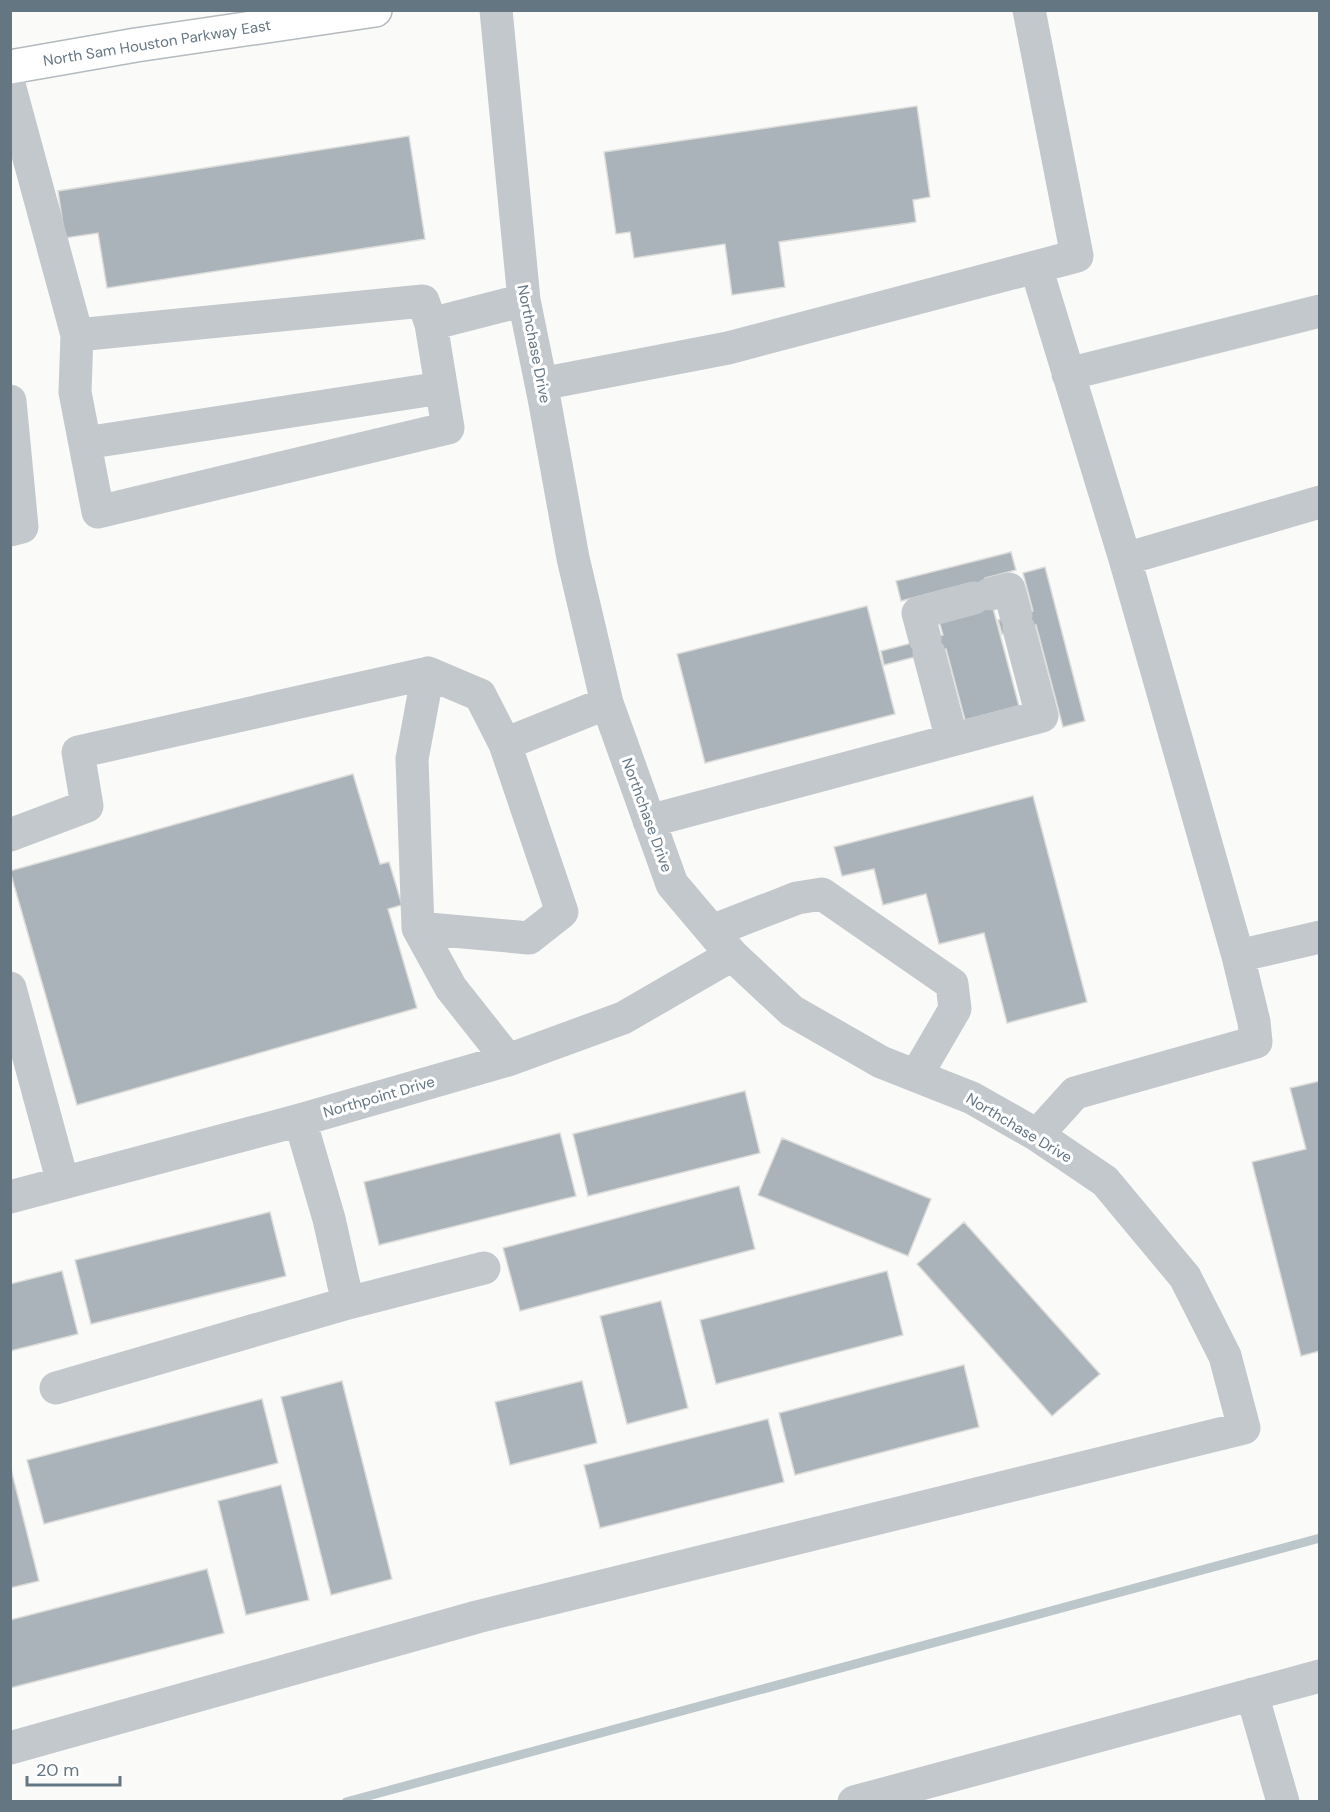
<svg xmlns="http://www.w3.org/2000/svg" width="1330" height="1812" font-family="'DM Sans',sans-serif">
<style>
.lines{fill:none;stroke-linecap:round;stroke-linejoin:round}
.stream{stroke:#bbc7cb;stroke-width:9}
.building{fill:#aab3b9;stroke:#dcdcda;stroke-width:1.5}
.major-casing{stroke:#b5babe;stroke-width:36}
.minor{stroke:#c3c8cc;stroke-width:33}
.major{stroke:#fff;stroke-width:33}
.labels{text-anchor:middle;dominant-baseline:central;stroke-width:6;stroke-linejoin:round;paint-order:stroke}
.street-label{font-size:15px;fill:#657683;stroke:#fff}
</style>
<rect width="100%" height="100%" fill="#fafaf8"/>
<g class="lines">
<path class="stream" d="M346,1802L1320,1538"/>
</g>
<path class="building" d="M917,106L930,197L913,200L916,222L779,242L785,287L732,295L725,244L634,258L630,232L616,234L604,152Z
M409,136L425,239L107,288L98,233L65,238L58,191Z
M1011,552L1016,570L985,578L1019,706L965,720L946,649L884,665L881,651L943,635L939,621L970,583L901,601L896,581Z
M1045,567L1085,721L1063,727L1036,625L1002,634L998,620L1033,611L1023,573Z
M867,606L895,714L705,763L677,654Z
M353,774L380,864L389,862L402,905L388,909L417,1008L77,1105L10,871Z
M1033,796L1087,1002L1007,1023L984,933L939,944L926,894L883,905L874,869L842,876L834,847Z
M1320,1081V1351L1301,1356L1252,1162L1306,1149L1290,1088Z
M745,1091L760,1153L588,1196L573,1134Z
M560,1133L576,1196L379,1245L364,1182Z
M782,1138L931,1199L908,1256L758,1195Z
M739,1186L755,1249L520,1311L503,1248Z
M270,1212L286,1276L91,1324L75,1260Z
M964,1222L1100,1374L1052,1416L917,1264Z
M62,1271L78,1334L10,1351V1284Z
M887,1271L903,1335L716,1384L700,1320Z
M661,1301L688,1408L627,1424L600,1316Z
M964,1365L979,1427L795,1475L779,1413Z
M342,1381L392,1579L331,1595L281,1397Z
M582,1381L597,1443L510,1465L495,1402Z
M262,1399L278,1463L44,1524L27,1460Z
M768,1419L784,1482L600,1528L584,1465Z
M10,1465L39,1581L10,1588Z
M281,1485L309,1600L246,1615L218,1501Z
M207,1569L224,1633L10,1688V1620Z"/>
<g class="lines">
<defs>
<path id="major" d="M10,67L136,45L375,10"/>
</defs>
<use href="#major" class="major-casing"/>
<path class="minor" d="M10,88L77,335L75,392L98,512L448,428L431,324L423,301L77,335
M1036,267L1125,559L1238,956L1254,1022L1256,1042L1075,1093L1037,1135
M431,324L524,300
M1068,374L1320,311
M541,384L728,348L1077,256L1029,10
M10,401L22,527L10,530
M85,443L441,388
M1125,559L1320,502
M990,594L1009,589L1016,615
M925,639L918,613L974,598
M929,653L952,740
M428,673L412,759L418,928L451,988L508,1060
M505,744L607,703
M649,821L1042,716L1019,629
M10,835L87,806L78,752L428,673L480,695L505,744L562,912L529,938L418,928
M712,931L797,898L822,894L952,984L955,1009L916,1076
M1238,956L1320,937
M10,988L63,1183
M10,1197L300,1120L508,1060L623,1018L732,955
M348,1303L484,1268
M56,1388L348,1303L329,1219L300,1120
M1252,1694L1283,1802
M10,1748L477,1617L1244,1428L1225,1356L1185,1277L1105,1181L1037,1135L972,1098L881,1062L792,1011L732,955L672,884L607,703L573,558L544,398L524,300L496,10
M854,1802L1320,1676"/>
<use href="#major" class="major"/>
</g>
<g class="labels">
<g class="street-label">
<text transform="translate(157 43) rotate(-9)">North Sam Houston Parkway East</text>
<text transform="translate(534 344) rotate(79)">Northchase Drive</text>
<text transform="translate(647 815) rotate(70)">Northchase Drive</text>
<text transform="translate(379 1097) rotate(-16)">Northpoint Drive</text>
<text transform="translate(1019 1128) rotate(31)">Northchase Drive</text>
</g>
</g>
<rect width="1330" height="1812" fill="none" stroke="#657683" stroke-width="24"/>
<path d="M27 1776v9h93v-9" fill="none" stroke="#657683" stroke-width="3"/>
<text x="36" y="1776" font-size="18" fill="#657683" stroke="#ffffff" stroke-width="4.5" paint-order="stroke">20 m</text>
</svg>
